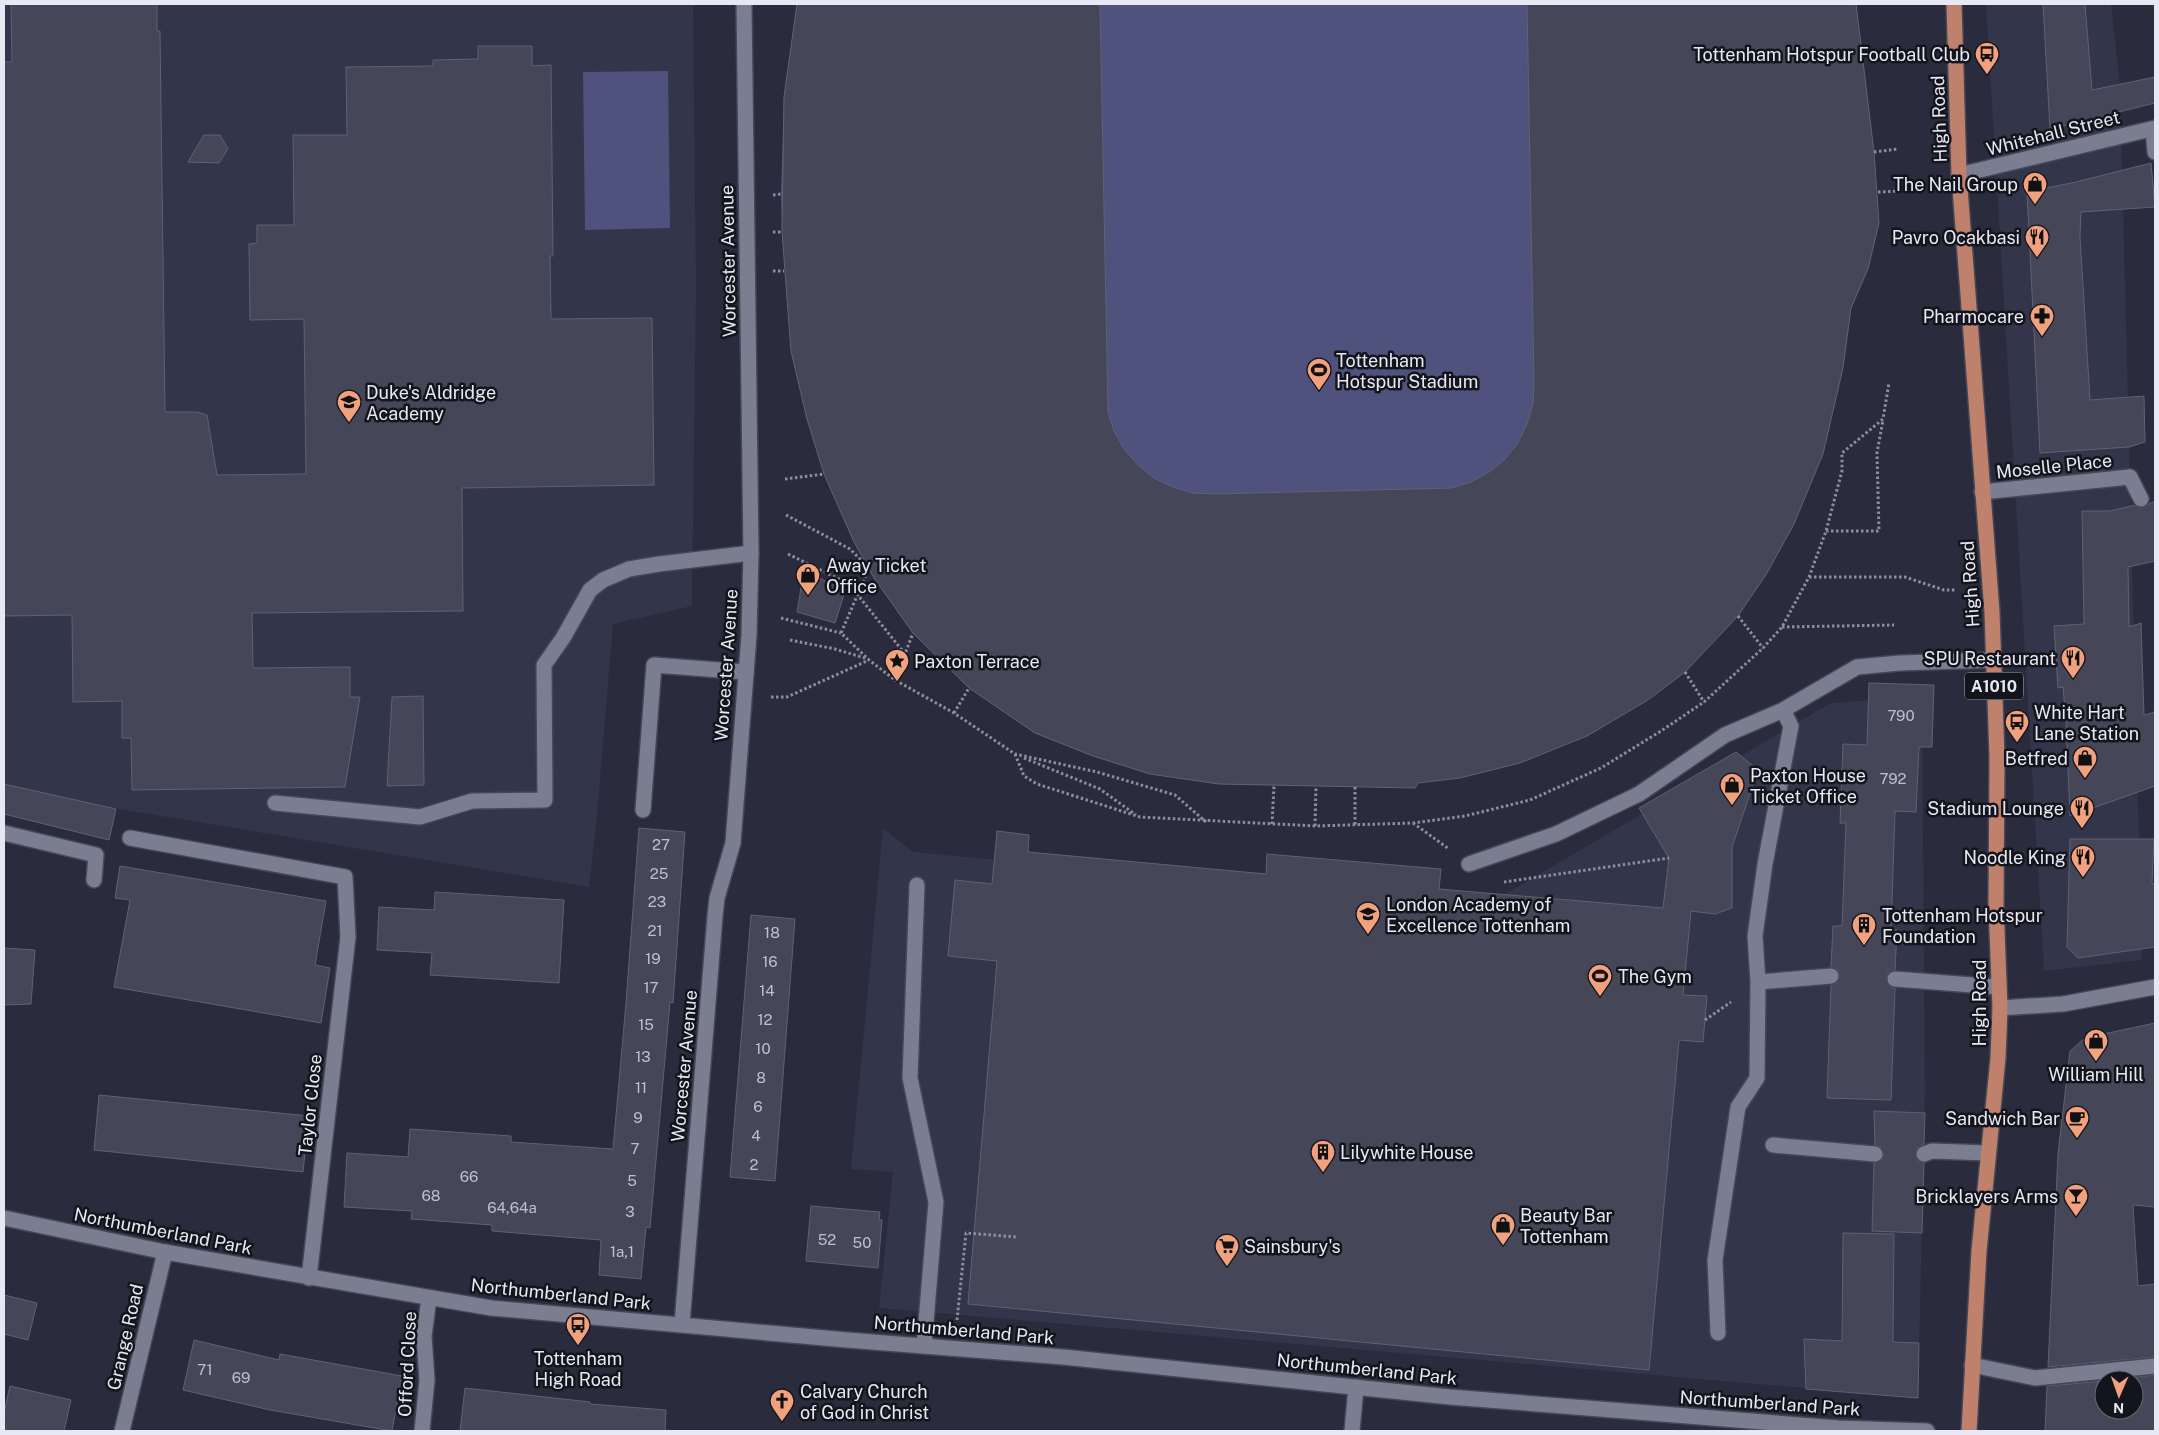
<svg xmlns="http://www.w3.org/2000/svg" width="2159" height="1435" font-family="'Public Sans',sans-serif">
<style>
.built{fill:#33354b}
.green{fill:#4f527c}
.building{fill:#454759;stroke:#5f6175}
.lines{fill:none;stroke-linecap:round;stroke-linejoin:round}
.lane-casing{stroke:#454755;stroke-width:18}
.street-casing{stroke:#454755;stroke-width:18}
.secondary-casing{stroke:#454755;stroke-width:18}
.primary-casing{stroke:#454755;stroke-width:18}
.path{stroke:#8d8e9d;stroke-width:3;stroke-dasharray:2.5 2.5;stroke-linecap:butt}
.lane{stroke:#7b7d91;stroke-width:15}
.street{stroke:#7b7d91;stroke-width:15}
.secondary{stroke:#7b7d91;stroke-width:15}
.primary{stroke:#bf816b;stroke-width:15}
.labels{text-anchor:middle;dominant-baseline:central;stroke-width:5;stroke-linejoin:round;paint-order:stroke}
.number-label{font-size:15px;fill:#bec0cd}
.shield{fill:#14151c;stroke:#a8a9b3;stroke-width:1}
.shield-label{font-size:16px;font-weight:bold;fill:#e7e8f4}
.poi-label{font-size:18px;fill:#e7e8f4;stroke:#14151c;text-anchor:start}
.street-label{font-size:18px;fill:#e7e8f4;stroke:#14151c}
</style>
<rect width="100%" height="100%" fill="#2a2b3c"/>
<path class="built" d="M4,4H693L696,287L692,606L613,624L596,826L589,887L124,810L4,784Z
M1986,4H2111L2120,86L2142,960L2044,971Z
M1922,697L1925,1090L1918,1398L879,1308L893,1172L851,1169L883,828L913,852L1485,906L1831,703Z"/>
<path class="green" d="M797,4H1856L1874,152L1879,223L1868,269L1851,308L1843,368L1823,454L1794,524L1767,573L1738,616L1685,672L1460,778L1355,787L1219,784L1150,774L1093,756L1035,733L969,688L913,633L874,578L854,542L824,474L807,419L791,351L782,232L781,194L784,97Z
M668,71L670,228L585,230L583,72Z"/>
<path class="building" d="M11,4H157V31H160L165,412H197L207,415L217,475L306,474L304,319L250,320L249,244L257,243V225H294L293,135H347L346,67L433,66V60L478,59V46H532V66L551,65L553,256H550L551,319L652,318L654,485L462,488L463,611L252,613L253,668L350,667V697H360L345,787L132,790L131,738H122V701L73,702L72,615L4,616V62H12Z
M797,4H1100L1108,412L1114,431L1124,449L1138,465L1154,478L1173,487L1193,493L1214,494L1451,488L1471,482L1489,472L1505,459L1518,443L1527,424L1533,404L1534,383L1527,4H1856L1874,152L1879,223L1868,269L1851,308L1843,368L1823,454L1794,524L1767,573L1738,616L1685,672L1648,700L1587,736L1520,763L1460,778L1418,783L1415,788L1219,784L1150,774L1093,756L1035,733L969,688L913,633L874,578L854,542L824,474L807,419L791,351L782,232L784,97Z
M2043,4H2085L2092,90L2155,77V103L2050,129Z
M204,135H220L228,149L219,163L188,162Z
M2151,163L2155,207L2081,212L2080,237L2090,400L2144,396L2145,442L2129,447L2040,453L2027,192L2076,182Z
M2155,501V561L2128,567L2129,627L2141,623L2144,715L2155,712V786L2070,816L2066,722L2063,687L2058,688L2054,626L2084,624L2082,511H2110L2135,505L2141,508Z
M804,570L845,591L835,623L797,612Z
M1869,683L1934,685L1932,747H1919L1916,812L1895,811L1891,930H1897L1895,970L1888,973L1886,979L1889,986L1895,988L1891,1100L1827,1098L1831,985L1837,983L1840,976L1838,970L1831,967L1833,926H1842L1846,823H1840L1843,744L1867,745Z
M423,696L424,785L387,786L392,697Z
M1736,752L1758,770L1732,847V908L1715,914L1691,911L1683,995L1707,996L1703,1042L1679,1040L1649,1370L968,1304L997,961L948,956L955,880L992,884L997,831L1029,835L1028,852L1266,874L1267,854L1441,869L1439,889L1663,908L1669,858L1639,808Z
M4,784L116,809L109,840L4,814Z
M639,828L685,832L673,1003L670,1002L650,1228L646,1227L641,1279L599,1275L601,1240L492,1231V1225L411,1219L412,1211L344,1207L347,1153L408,1157L410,1129L511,1136V1142L613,1149L626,1003Z
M2070,839H2154L2152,884L2155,883V947L2078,958L2067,947Z
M120,866L326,901L315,965L330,968L321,1023L114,987L130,900L115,898Z
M435,892L564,900L559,983L430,975L432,953L377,950L379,907L434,910Z
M751,915L795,919L775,1181L730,1177Z
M4,948L35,950L31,1004L4,1005Z
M2155,1023V1207L2133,1205L2138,1286L2155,1284V1357L2048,1367L2058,1154L2070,1051L2085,1038Z
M99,1095L309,1116L303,1172L94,1150Z
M1874,1111L1925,1113L1924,1144L1917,1148L1915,1153L1918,1161L1924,1163L1922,1233L1872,1231L1874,1163L1882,1160L1884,1154L1881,1147L1875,1145Z
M811,1206L880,1212L879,1220H882L878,1268L806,1261Z
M1843,1233L1894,1234L1893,1342L1919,1343L1918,1398L1806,1389L1804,1339L1842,1341Z
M4,1295L37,1303L28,1340L4,1334Z
M194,1340L279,1360L280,1354L402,1376L392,1431L270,1410L183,1390Z
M2155,1375V1431H2045L2047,1386L2104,1381V1410H2134V1380H2109Z
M10,1386L71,1400L64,1431H4V1413Z
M465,1388L590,1402V1404L666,1410L665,1431H460Z"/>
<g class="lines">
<defs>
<path id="lane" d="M2153,129L2155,152
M2130,477L2141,499
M275,803L420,817L472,801L545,800L544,665L563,638L590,590L603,580L629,569L659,564L751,553
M643,810L654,665L746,672
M4,833L96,855L94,880
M130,838L345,877L348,937
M1469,864L1556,834L1639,794L1725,735L1783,710L1857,667L1900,663L1993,660
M917,885L910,1078L936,1202L924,1346
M1895,979L1998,987
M1758,982L1831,976
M1773,1145L1875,1154
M1924,1154L1932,1151L1988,1153
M1718,1333L1715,1260L1738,1107L1757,1078L1758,982L1755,936L1765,864L1791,726L1783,710"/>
<path id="street" d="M1959,175L2155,128
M1982,492L2130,477
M309,1278L348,937
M682,1324L715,916L717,898L733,843L749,635L751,553L744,4
M1972,1365L2035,1378L2155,1366
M122,1431L165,1252
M422,1431L427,1380L424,1336L429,1298
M1352,1431L1356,1387"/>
<path id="secondary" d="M2000,1008L2063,1004L2155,987
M4,1218L165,1252L491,1308L847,1340L1063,1357L1450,1397L1838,1428L1927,1431"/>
<path id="primary" d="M1954,4L1959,175L1992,612L1997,757L1996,905L2000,1008L1998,1058L1979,1251L1969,1431"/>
</defs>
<use href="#lane" class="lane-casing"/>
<use href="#street" class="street-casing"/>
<use href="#secondary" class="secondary-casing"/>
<use href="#primary" class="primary-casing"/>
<path class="path" d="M1874,152L1898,149
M1878,192L1901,191
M773,195L781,194
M773,232H782
M773,271H784
M785,479L824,474
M786,515L850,549L861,560L867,573L841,633L869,660L895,680L954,713L1015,754L1097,772L1175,795L1206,822
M1826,531H1879L1877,453L1883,420
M788,554L849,584L905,654
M1809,577H1905L1944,590H1955
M1738,616L1763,648
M781,618L841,633
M1782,627L1894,625
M790,640L835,649L868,659
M1685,672L1704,702
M895,680L913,633
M771,697H787L869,660
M954,713L969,688
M1015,754L1024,776L1037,784L1140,817L1315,826L1413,823L1465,816L1530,800L1601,768L1661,731L1704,702L1763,648L1782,627L1809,577L1826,531L1842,471V453L1883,419L1889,383
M1024,758L1100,789L1136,815
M1355,787V826
M1413,823L1449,849
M1272,824L1274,786
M1315,826L1316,787
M1504,882L1669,858
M1705,1020L1731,1002
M957,1320L966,1233L1017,1237"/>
<use href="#lane" class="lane"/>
<use href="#street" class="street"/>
<use href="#secondary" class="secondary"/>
<use href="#primary" class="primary"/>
</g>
<defs>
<symbol id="bus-pin" viewBox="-11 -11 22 30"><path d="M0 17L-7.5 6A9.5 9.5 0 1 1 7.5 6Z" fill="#f1a17d" stroke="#14151c"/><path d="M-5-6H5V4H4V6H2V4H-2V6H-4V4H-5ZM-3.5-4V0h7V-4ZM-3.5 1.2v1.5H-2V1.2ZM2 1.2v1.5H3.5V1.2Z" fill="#111"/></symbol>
<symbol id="shop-pin" viewBox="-11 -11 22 30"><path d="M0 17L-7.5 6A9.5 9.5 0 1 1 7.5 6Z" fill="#f1a17d" stroke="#14151c"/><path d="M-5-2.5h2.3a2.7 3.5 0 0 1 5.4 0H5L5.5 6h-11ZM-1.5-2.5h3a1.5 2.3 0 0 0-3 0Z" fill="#111"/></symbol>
<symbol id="restaurant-pin" viewBox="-11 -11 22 30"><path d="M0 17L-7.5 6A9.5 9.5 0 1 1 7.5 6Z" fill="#f1a17d" stroke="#14151c"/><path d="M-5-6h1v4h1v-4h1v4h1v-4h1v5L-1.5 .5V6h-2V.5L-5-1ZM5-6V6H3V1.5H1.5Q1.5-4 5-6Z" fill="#111"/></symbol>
<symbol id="pharmacy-pin" viewBox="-11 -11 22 30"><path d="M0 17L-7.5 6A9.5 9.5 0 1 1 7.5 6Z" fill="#f1a17d" stroke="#14151c"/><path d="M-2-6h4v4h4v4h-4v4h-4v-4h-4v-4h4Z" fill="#111"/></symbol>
<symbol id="stadium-pin" viewBox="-11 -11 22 30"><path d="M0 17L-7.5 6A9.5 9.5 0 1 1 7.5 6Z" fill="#f1a17d" stroke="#14151c"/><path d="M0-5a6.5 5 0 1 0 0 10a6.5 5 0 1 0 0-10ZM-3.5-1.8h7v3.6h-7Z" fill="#111"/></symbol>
<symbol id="school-pin" viewBox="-11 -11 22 30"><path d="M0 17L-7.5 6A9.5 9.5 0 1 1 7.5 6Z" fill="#f1a17d" stroke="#14151c"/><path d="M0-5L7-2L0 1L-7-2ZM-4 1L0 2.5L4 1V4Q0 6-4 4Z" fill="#111"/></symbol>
<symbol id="sight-pin" viewBox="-11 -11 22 30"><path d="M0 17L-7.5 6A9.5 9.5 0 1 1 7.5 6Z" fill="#f1a17d" stroke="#14151c"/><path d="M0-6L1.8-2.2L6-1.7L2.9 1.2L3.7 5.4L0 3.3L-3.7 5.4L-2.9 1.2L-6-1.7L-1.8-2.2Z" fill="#111"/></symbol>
<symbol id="university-pin" viewBox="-11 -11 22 30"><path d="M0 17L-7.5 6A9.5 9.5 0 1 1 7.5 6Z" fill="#f1a17d" stroke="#14151c"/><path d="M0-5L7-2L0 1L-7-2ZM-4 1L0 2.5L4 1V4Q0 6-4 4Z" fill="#111"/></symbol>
<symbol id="building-pin" viewBox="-11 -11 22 30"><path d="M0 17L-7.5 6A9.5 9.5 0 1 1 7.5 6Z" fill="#f1a17d" stroke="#14151c"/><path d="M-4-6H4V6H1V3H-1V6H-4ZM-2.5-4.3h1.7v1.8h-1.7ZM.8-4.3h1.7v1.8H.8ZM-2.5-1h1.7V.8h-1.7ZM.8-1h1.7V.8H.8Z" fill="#111"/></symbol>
<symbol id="cafe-pin" viewBox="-11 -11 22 30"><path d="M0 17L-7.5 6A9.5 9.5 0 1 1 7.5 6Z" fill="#f1a17d" stroke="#14151c"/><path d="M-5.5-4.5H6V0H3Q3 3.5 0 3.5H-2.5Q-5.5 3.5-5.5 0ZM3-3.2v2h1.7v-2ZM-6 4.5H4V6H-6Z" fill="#111"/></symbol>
<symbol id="bar-pin" viewBox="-11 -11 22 30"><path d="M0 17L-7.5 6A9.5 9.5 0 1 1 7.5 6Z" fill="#f1a17d" stroke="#14151c"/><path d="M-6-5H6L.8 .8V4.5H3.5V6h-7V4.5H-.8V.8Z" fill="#111"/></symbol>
<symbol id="supermarket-pin" viewBox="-11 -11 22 30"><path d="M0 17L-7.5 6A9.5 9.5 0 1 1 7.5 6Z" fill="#f1a17d" stroke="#14151c"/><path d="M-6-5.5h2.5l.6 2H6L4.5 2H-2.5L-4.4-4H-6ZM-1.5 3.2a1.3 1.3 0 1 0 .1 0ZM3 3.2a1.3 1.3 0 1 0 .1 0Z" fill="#111"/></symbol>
<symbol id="church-pin" viewBox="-11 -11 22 30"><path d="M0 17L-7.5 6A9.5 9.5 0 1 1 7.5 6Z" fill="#f1a17d" stroke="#14151c"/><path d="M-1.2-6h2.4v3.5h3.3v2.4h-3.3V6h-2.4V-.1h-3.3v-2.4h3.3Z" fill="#111"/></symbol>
</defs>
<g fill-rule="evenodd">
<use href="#bus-pin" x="1973" y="40" width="28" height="38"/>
<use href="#shop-pin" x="2021" y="170" width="28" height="38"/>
<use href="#restaurant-pin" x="2023" y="223" width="28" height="38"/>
<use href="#pharmacy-pin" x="2028" y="302" width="28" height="38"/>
<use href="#stadium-pin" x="1305" y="356" width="28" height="38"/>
<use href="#school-pin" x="335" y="388" width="28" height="38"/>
<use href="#shop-pin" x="794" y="561" width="28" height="38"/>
<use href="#restaurant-pin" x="2059" y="644" width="28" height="38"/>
<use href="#sight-pin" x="883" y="647" width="28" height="38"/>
<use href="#bus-pin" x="2003" y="708" width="28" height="38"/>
<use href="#shop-pin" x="2071" y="744" width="28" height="38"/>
<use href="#shop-pin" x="1718" y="771" width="28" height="38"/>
<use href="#restaurant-pin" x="2068" y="794" width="28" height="38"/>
<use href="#restaurant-pin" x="2069" y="843" width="28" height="38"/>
<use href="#university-pin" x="1354" y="900" width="28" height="38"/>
<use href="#building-pin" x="1850" y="911" width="28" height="38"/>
<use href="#stadium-pin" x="1586" y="962" width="28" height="38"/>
<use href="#shop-pin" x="2082" y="1027" width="28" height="38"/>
<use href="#cafe-pin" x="2063" y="1104" width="28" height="38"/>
<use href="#building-pin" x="1309" y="1138" width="28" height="38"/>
<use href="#bar-pin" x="2062" y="1182" width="28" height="38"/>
<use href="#shop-pin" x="1489" y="1211" width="28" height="38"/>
<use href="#supermarket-pin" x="1213" y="1232" width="28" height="38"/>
<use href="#bus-pin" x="564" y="1311" width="28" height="38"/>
<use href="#church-pin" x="768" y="1387" width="28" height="38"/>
</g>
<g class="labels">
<g class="number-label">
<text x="1901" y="715">790</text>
<text x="1893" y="778">792</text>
<text x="661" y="844">27</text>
<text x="659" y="873">25</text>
<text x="657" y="901">23</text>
<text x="655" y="930">21</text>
<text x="772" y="932">18</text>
<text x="653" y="958">19</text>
<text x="770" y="961">16</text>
<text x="651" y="987">17</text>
<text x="767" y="990">14</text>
<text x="765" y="1019">12</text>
<text x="646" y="1024">15</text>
<text x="763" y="1048">10</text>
<text x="643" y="1056">13</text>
<text x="761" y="1077">8</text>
<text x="641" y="1087">11</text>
<text x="758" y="1106">6</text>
<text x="638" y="1117">9</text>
<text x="756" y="1135">4</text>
<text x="635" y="1148">7</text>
<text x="754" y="1164">2</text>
<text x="469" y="1176">66</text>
<text x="632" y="1180">5</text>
<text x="431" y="1195">68</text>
<text x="512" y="1207">64,64a</text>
<text x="630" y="1211">3</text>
<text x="827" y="1239">52</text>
<text x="862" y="1242">50</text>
<text x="622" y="1251">1a,1</text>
<text x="205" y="1369">71</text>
<text x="241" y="1377">69</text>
</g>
<rect class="shield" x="1965" y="672.5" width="58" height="27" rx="4"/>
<g class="shield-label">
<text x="1994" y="686">A1010</text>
</g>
<g class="poi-label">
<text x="1970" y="54" text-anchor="end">Tottenham Hotspur Football Club</text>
<text x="2018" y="184" text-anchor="end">The Nail Group</text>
<text x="2020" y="237" text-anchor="end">Pavro Ocakbasi</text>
<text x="2024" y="316" text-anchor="end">Pharmocare</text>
<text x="1336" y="360">Tottenham<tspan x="1336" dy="21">Hotspur Stadium</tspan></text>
<text x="366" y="392">Duke's Aldridge<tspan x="366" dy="21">Academy</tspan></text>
<text x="826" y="565">Away Ticket<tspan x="826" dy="21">Office</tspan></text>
<text x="2056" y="658" text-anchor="end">SPU Restaurant</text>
<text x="914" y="661">Paxton Terrace</text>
<text x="2034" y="712">White Hart<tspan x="2034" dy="21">Lane Station</tspan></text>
<text x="2068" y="758" text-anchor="end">Betfred</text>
<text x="1750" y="775">Paxton House<tspan x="1750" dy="21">Ticket Office</tspan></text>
<text x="2064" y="808" text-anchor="end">Stadium Lounge</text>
<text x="2066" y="857" text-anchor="end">Noodle King</text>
<text x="1386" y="904">London Academy of<tspan x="1386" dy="21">Excellence Tottenham</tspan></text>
<text x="1882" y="915">Tottenham Hotspur<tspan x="1882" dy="21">Foundation</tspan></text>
<text x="1618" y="976">The Gym</text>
<text x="2096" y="1074" text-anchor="middle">William Hill</text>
<text x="2060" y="1118" text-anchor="end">Sandwich Bar</text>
<text x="1340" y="1152">Lilywhite House</text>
<text x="2058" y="1196" text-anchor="end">Bricklayers Arms</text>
<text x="1520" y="1215">Beauty Bar<tspan x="1520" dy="21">Tottenham</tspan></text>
<text x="1244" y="1246">Sainsbury's</text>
<text x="578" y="1358" text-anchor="middle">Tottenham<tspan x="578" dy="21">High Road</tspan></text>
<text x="800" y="1391">Calvary Church<tspan x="800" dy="21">of God in Christ</tspan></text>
</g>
<g class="street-label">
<text transform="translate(1939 119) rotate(-92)">High Road</text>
<text transform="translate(2053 133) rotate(-14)">Whitehall Street</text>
<text transform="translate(728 261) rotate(-91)">Worcester Avenue</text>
<text transform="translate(2054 466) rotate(-6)">Moselle Place</text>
<text transform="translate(1970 584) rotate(-94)">High Road</text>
<text transform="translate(726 665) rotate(-86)">Worcester Avenue</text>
<text transform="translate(1979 1003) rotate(-90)">High Road</text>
<text transform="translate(684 1066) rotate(-85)">Worcester Avenue</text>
<text transform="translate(310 1105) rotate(-84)">Taylor Close</text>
<text transform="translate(163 1231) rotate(11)">Northumberland Park</text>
<text transform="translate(561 1294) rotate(6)">Northumberland Park</text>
<text transform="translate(964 1330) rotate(5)">Northumberland Park</text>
<text transform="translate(125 1337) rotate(-77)">Grange Road</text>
<text transform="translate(407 1364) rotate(-87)">Offord Close</text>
<text transform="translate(1367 1369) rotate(6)">Northumberland Park</text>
<text transform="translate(1770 1403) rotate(4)">Northumberland Park</text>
</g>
</g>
<rect width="2159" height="1435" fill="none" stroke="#e7e8f4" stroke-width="10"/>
<g transform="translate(2119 1395) rotate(182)"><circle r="24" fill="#14151c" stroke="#686972"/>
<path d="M0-4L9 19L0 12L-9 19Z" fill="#f1a17d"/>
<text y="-8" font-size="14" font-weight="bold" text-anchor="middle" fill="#e7e8f4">N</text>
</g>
</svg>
